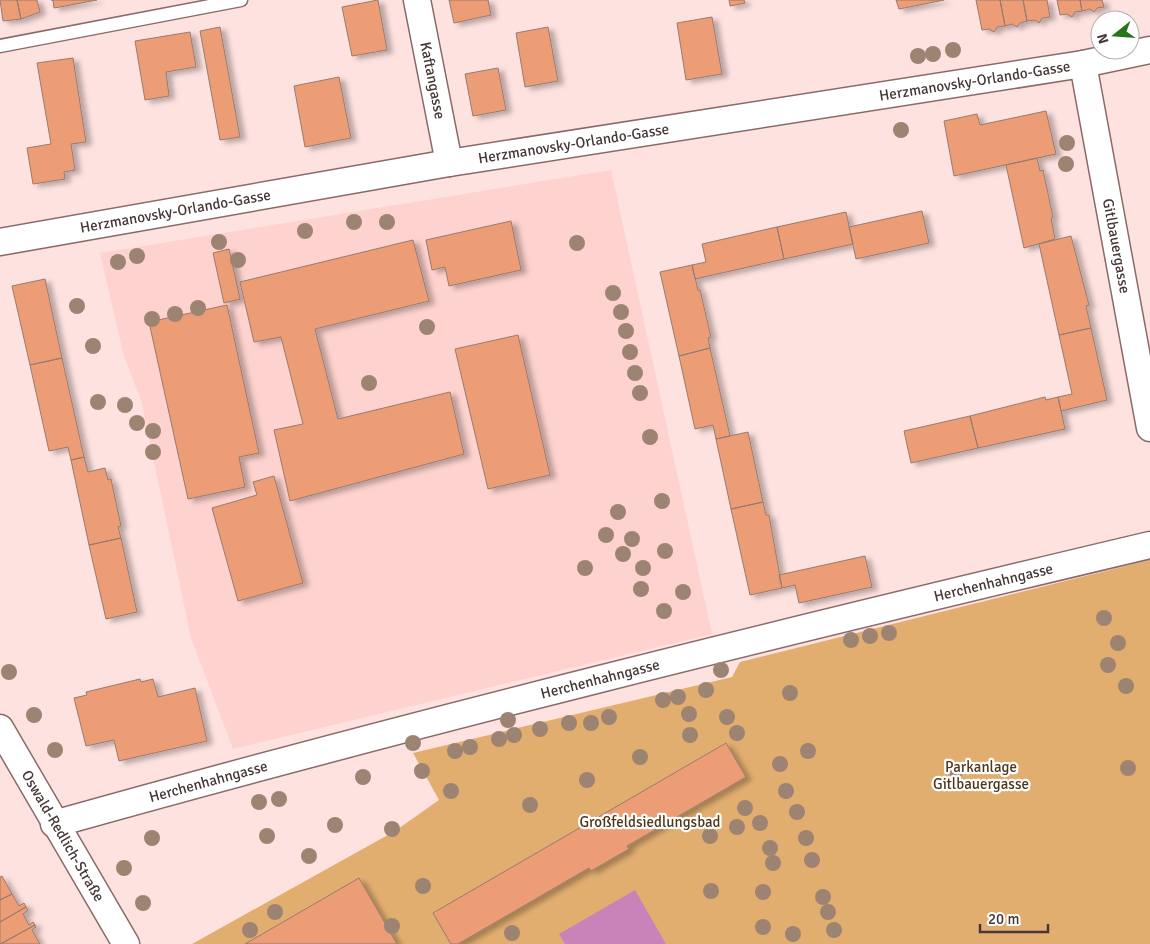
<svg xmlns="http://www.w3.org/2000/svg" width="1150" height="944" font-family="Signika,sans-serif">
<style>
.built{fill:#fed2ce}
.green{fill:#e2ae70}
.water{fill:#c983b8}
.building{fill:#ed9d76;stroke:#977b6e;filter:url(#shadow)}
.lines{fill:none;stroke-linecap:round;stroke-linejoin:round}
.service-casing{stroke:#896a68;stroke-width:15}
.minor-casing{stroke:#896a68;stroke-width:29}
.service{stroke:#fff;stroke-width:12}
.minor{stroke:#fff;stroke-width:26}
.tree{fill:#9d8372}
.labels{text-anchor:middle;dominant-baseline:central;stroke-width:4.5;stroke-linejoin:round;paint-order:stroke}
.street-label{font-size:15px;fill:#453736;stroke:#fff}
.park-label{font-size:15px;fill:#4e3618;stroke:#fff}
</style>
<defs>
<filter id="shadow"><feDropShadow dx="5.5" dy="3" stdDeviation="2.5" flood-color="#0004"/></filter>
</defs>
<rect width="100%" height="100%" fill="#fee2e0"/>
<path class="built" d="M611,170L712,634L233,749L191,638L141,400L124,357L100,253Z"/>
<path class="green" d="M1150,560V944H192L395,831L439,800L413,753L732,677L740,662Z"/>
<path class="water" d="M635,890L666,944H565L559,934Z"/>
<path class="building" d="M0,0H17L21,19L3,21Z
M17,0H37L40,12L21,19Z
M51,0H97L54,8L53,0Z
M378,0L387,50L352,56L342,7Z
M449,0H488L491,15L454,23Z
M729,0H744L745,3L730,6Z
M896,0H944L899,9Z
M976,0H1000L1005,26L997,27L994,32L989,29L982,30Z
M1000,0H1023L1027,21L1020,23L1017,27L1012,24L1005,26Z
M1023,0H1047L1050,17L1042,18L1039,23L1035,20L1027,21Z
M1057,0H1080L1082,11L1075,12L1072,17L1067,14L1060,15Z
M1080,0H1102L1104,7L1097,8L1094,12L1090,9L1082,11Z
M712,17L722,74L686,80L677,23Z
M220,27L240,137L220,140L200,31Z
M548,27L558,81L525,87L516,33Z
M190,32L196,67L166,72L169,96L145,100L135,41Z
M73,58L86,142L71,144L75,170L64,172L65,179L33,184L27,148L51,144L37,63Z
M498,68L506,110L473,116L465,74Z
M339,77L351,138L305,147L294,86Z
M1046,111L1056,154L954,176L944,121L977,114L980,125Z
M1037,158L1040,171L1043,170L1053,217L1051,218L1055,239L1024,248L1006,165Z
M922,211L929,243L856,259L849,227Z
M846,212L853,244L784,259L777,227Z
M511,221L521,270L449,286L445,267L432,270L426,240Z
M777,227L784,259L695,279L692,265L706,262L702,244Z
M1071,236L1089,305L1086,306L1091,328L1059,335L1039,244Z
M413,240L429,301L315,329L338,419L450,392L464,454L290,501L274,430L303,424L281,337L254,342L240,282Z
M229,249L240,299L224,303L213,253Z
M692,265L698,290H700L711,337L708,338L710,348L679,356L660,272Z
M45,279L62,358L30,365L12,286Z
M227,305L259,453L239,457L245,487L188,499L149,322Z
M1091,328L1107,400L1061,411L1058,397L1072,394L1059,335Z
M518,335L550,475L488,489L455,349Z
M710,348L730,436L716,439L713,425L695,429L679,356Z
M62,358L84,457L71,460L68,447L49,451L30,365Z
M1045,397L1046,400L1058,397L1065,429L978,448L970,416Z
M970,416L978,448L911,463L904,431Z
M748,432L763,502L731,509L716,439Z
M84,457L88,472L105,468L108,480L111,479L121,526L118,527L121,538L89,545L71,460Z
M274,476L303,583L238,601L212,508L257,495L253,482Z
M763,502L766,515H769L782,588L750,595L731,509Z
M121,538L137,612L106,619L89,545Z
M865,556L872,587L799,603L795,585L782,588L779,575Z
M140,679L141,682L153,679L158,697L195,688L207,741L119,761L114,740L86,746L74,698L87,695L86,692Z
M726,743L746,777L627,846L629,849L591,871L589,868L458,944H451L433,913Z
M2,876L12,894L0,900V877Z
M359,878L397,944H245Z
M12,894L19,906L24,903L26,907L0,922V900Z
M26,907L28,910L23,914L29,925L33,922L35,925L0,944V922Z
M35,925L36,927L32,930L40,944H1Z"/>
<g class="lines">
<defs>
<path id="service" d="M0,46L241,0"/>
<g id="minor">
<path id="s1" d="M417,0L449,163"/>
<path id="s2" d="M1083,64L1150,428"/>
<path id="s3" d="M0,242L449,163L1083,64L1150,50"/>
<path id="s4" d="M0,728L126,944"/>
<path id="s5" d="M54,824C417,722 783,632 1150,545"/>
</g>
</defs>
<use href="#service" class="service-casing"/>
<use href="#minor" class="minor-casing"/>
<use href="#service" class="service"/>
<use href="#minor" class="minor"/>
</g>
<g class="tree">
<circle cx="953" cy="50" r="8"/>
<circle cx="933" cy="54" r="8"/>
<circle cx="918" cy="56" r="8"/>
<circle cx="901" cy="130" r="8"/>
<circle cx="1067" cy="143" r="8"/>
<circle cx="1066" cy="164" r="8"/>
<circle cx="354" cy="222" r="8"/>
<circle cx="387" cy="222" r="8"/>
<circle cx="305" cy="231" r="8"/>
<circle cx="219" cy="242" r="8"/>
<circle cx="577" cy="243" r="8"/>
<circle cx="137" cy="256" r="8"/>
<circle cx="238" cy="260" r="8"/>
<circle cx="118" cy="262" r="8"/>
<circle cx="613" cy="293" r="8"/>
<circle cx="77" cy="306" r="8"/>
<circle cx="198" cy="308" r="8"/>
<circle cx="621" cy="312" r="8"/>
<circle cx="175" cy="314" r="8"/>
<circle cx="152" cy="319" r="8"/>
<circle cx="427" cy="327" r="8"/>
<circle cx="626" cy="331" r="8"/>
<circle cx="93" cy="346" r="8"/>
<circle cx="630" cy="352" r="8"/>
<circle cx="635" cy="373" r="8"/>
<circle cx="369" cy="383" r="8"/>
<circle cx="640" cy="393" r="8"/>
<circle cx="98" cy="402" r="8"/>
<circle cx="125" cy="405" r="8"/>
<circle cx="137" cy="423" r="8"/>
<circle cx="153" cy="431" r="8"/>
<circle cx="650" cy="437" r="8"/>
<circle cx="153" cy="452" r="8"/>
<circle cx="662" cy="501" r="8"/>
<circle cx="618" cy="512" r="8"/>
<circle cx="606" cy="535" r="8"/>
<circle cx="632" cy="539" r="8"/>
<circle cx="665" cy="551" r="8"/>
<circle cx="623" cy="554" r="8"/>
<circle cx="585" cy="568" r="8"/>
<circle cx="643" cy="568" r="8"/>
<circle cx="641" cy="589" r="8"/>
<circle cx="683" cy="592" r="8"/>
<circle cx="664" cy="611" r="8"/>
<circle cx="1104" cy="618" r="8"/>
<circle cx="889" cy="633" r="8"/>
<circle cx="870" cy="636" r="8"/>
<circle cx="851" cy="640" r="8"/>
<circle cx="1118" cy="643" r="8"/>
<circle cx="1108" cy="665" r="8"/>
<circle cx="721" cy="670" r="8"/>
<circle cx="9" cy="672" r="8"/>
<circle cx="1126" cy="686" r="8"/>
<circle cx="706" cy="690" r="8"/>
<circle cx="790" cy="693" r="8"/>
<circle cx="678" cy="697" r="8"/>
<circle cx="663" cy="700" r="8"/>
<circle cx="689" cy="714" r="8"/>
<circle cx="34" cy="715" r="8"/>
<circle cx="609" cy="717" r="8"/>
<circle cx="727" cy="717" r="8"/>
<circle cx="508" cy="720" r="8"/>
<circle cx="569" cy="723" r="8"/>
<circle cx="591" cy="723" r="8"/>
<circle cx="540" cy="729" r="8"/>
<circle cx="737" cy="733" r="8"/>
<circle cx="514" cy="735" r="8"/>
<circle cx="690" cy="735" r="8"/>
<circle cx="499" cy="739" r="8"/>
<circle cx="413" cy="743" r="8"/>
<circle cx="470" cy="747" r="8"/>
<circle cx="55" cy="750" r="8"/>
<circle cx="455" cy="751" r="8"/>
<circle cx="808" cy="751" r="8"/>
<circle cx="640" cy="757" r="8"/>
<circle cx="780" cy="764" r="8"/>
<circle cx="1128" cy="768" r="8"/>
<circle cx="956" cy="770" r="8"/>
<circle cx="422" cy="771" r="8"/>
<circle cx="363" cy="777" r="8"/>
<circle cx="587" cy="780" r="8"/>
<circle cx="451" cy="791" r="8"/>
<circle cx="786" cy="791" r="8"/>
<circle cx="279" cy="799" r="8"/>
<circle cx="259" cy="802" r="8"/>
<circle cx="530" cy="805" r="8"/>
<circle cx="745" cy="808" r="8"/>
<circle cx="797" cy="812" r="8"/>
<circle cx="760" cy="823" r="8"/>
<circle cx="335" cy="825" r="8"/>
<circle cx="737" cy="827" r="8"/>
<circle cx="392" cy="829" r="8"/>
<circle cx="267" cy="836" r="8"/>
<circle cx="710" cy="836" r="8"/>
<circle cx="152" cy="838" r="8"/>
<circle cx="806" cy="838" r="8"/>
<circle cx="770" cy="848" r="8"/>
<circle cx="309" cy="856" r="8"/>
<circle cx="812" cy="860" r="8"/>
<circle cx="773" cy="863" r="8"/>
<circle cx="124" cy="868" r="8"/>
<circle cx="423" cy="886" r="8"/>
<circle cx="711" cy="891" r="8"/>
<circle cx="763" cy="892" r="8"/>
<circle cx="823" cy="897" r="8"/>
<circle cx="143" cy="903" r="8"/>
<circle cx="275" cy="912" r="8"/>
<circle cx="828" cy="912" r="8"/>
<circle cx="392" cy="926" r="8"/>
<circle cx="763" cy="927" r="8"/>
<circle cx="250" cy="930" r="8"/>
<circle cx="834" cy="930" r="8"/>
<circle cx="512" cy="933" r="8"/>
<circle cx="793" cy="934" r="8"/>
</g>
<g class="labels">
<g class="street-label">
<text stroke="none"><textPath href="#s1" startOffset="82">Kaftangasse</textPath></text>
<text stroke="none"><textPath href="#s3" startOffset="988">Herzmanovsky-Orlando-Gasse</textPath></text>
<text stroke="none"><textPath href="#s3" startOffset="582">Herzmanovsky-Orlando-Gasse</textPath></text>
<text stroke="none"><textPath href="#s3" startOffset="178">Herzmanovsky-Orlando-Gasse</textPath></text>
<text stroke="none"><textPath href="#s2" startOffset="185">Gitlbauergasse</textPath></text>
<text stroke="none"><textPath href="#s5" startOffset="970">Herchenhahngasse</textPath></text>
<text stroke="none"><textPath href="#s5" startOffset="565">Herchenhahngasse</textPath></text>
<text stroke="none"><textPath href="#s5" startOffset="160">Herchenhahngasse</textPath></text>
<text stroke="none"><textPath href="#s4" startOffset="125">Oswald-Redlich-Straße</textPath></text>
</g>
<g class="park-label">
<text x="981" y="767">Parkanlage<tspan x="981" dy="17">Gitlbauergasse</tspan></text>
<text x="650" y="822">Großfeldsiedlungsbad</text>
</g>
</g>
<g transform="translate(1115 35) rotate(253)"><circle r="24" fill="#ffffff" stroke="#b5afaf"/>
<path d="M0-4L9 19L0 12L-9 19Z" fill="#26751d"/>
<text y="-8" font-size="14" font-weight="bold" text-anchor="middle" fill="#453736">N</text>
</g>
<path d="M980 924v8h68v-8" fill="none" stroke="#453736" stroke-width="2.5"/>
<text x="988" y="924" font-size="15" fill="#453736" stroke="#ffffff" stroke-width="4" paint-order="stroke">20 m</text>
</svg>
